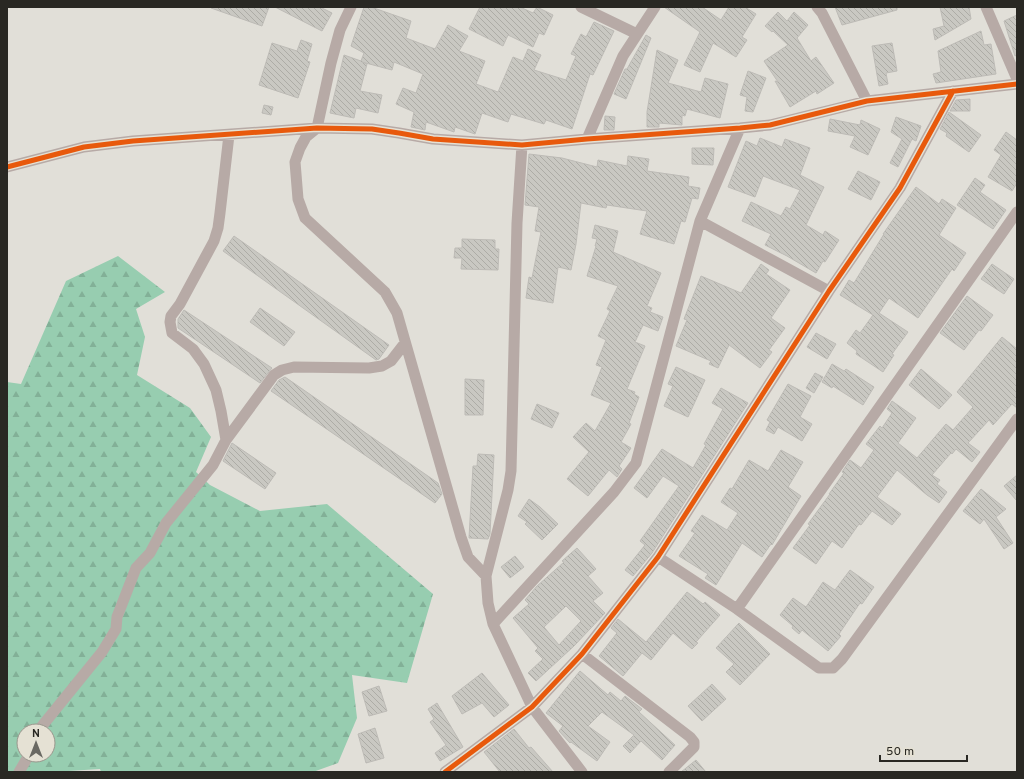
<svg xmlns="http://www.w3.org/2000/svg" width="1024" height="779" font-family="Overpass,sans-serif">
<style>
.forest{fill:url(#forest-firs);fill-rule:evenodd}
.building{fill:url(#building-back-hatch);stroke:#bdbbb6;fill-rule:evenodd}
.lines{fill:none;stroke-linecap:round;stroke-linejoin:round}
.minor{stroke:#b7aaa6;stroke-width:11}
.cycleway-casing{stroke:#e5e1d4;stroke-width:8}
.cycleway{stroke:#e8590c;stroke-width:5}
</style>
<defs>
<pattern id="forest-firs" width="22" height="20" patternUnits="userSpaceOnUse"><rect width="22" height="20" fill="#97cdb0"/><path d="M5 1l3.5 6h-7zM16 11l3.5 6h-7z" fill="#82b097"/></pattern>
<pattern id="building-back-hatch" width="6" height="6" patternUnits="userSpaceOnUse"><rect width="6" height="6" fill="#c9c8c2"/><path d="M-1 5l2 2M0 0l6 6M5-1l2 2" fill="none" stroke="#adaca6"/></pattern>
</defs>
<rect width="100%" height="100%" fill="#e1dfd8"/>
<path class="forest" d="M118,256L165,292L136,309L145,337L137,375L190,408L211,437L196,472L210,485L260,511L327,504L433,594L407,683L352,675L357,718L338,763L313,772H101L100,769L53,772H7V382L21,384L66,281ZM24,731H48V755H24Z"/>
<path class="building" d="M211,7H269L262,26L211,8Z
M275,7H320L332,13L322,31Z
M364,7H371L411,21L406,38L435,49L448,25L468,36L459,51L485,61L476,84L498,92L513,57L523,61L528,49L541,55L534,70L566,80L576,56L571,54L581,34L586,37L594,22L614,31L593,75L590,74L572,129L546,120L544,124L511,114L508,122L482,113L475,134L455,127L454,132L426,122L425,130L411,127L414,112L396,104L403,88L416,93L423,74L394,62L392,70L362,62L367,64L360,91L382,95L378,113L356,108L354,118L330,113L344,55L361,61L364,53L351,46Z
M480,7H520L533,13L537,7L553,15L544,35L539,33L533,47L508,35L503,46L469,29Z
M664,7H702L721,20L729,7H745L756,14L742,37L747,40L736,57L713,43L700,72L684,65L700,32Z
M835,7H897V10L842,25Z
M940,7H969L971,19L935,40L933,29L944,26Z
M778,12L787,21L794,12L808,25L797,38L811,61L816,57L834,83L817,94L816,91L790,107L775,81L778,82L764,61L788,45L773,31L772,32L765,26Z
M1017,15V55L1015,56L1004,21Z
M981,31L984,45L991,44L996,74L936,83L933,74L941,72L938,51Z
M646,35L651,38L626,99L614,94L625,69H627Z
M301,40L312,44L307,61L310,62L298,98L259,85L272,43L297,51Z
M892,43L897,71L886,73L888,84L879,86L872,46Z
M657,50L678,60L668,83L701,92L705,78L728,84L720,118L687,109L685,116L682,115V125L659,123V127H647V112Z
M748,71L766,78L753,112L745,111L747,97L740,95Z
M970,99V111H950L956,100Z
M264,105L273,107L271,115L262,113Z
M949,112L981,135L969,152L946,136L947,133L940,129Z
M605,116L615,117L614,130H604Z
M896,117L921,126L916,141L912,139L898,167L890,163L902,139L891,132Z
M830,119L860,125L861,120L880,129L868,155L850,147L855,136L828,131Z
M1006,132L1017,140V183L1012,191L988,177L1001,155L994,150Z
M760,138L782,147L785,139L810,148L800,175L824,187L806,225L823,235L825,231L839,240L825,262L823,261L816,273L787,256L765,245L771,234L742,221L751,202L781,216L786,207L790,209L800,190L763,176L755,197L728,187L746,141L757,146Z
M692,148H714L713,165L692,164Z
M529,154L562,158L597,167L598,160L627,166L628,156L649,159L647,171L689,177L688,186L700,188L698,199L692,198L685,222L681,221L674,244L640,234L647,211L607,205L606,208L581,203L576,244L571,270L558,267L553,303L526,298L529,277L532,278L541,232L535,231L539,207L525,205Z
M858,171L880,182L871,200L848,189Z
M975,178L985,185L980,192L1006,210L993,229L957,205Z
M916,187L939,204L942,199L956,208L939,235L966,253L954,271L952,269L918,318L889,298L879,313L908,332L892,354L894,355L883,372L856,354L857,351L847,343L856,330L860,333L873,315L840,295L849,280L854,283L884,234H883Z
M595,225L618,231L613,252L661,273L647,306L652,308L650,312L663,317L658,331L643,325L635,342L645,346L627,389L635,392L634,394L639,397L629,423L631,424L621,442L631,448L619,466L622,469L617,477L609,470L588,496L567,479L589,452L573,437L586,423L595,431L611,403L591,395L602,367L596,365L606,340L598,336L610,311L607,309L618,286L587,276L596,246H595L597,239L592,238Z
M234,236L389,345L379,359L376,360L223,251Z
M462,239L495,240V249H499L498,270L461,269L462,258H454L455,248H462Z
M761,264L769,270L766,274L790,290L771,318L785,328L769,350L772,352L760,368L729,345L718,368L709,364L711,361L676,346L687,320L684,319L701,276L741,293Z
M992,264L1014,279L1004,294L981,279Z
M967,296L993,315L981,331L979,330L964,350L940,333Z
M260,308L295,332L284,346L250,322Z
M184,310L272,368L260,383L178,328V319Z
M816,333L836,344L827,359L807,347Z
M1002,337L1017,349V408L1012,404L993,425L989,420L968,443L980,452L972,462L956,449L952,454L951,453L932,475L940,480L937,484L947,492L939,503L927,495L897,470L877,497L901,514L892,525L872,511L861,525L859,524L842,548L832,541L816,564L793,548L810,525L808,524L830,494H829L844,473L842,472L850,460L861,468L874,450L866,444L880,426L882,428L892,413L887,409L892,401L916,418L898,443L917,458L946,424L953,430L973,407L957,392Z
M832,364L844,371L846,369L874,387L863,405L833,386L832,388L822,382Z
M676,367L705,380L688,417L664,406L673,386L668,384Z
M921,369L952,395L939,409L909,385Z
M815,373L823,377L814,393L806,388Z
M285,377L438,483L442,494L435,503L271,391L279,380Z
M465,379L484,380L483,415H465Z
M788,384L811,396L800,417L812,424L802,441L778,427L774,434L766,430L770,422L767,420Z
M721,388L748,403L652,553L633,576L625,570L645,545L640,541L679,486L663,476L647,498L634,488L662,449L693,468L706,445L704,444L723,409L712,403Z
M537,404L559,413L552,428L531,419Z
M232,443L276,473L265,489L223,461Z
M781,450L803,462L788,487L801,496L772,545L771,544L762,557L742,543L716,585L705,578L708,574L679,556L695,533L691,531L702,515L727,530L738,513L721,502L730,488L732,489L749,460L768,471Z
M478,454L494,455L490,534L488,539L469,538L473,466H477Z
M1017,475V501L1004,486Z
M981,489L1006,509L996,517L1013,543L1004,549L984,519L980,524L963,511Z
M529,499L540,507L558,524L542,540L525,524L527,522L518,516Z
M577,548L596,569L588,576L603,593L593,601L605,613L574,646L536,681L528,673L543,659L535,651L538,648L513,618L529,604L525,600L537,586L564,562L562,561ZM566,606L581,621L559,645L544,627Z
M515,556L524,567L510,578L501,567Z
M850,570L874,587L862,604L860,603L839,634L841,636L828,651L802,630L799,634L792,628L793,626L780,615L793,598L806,607L823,582L835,590Z
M687,592L703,604L705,602L720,615L696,642L698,643L692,649L673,633L651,660L642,653L623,676L599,656L617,633L611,628L618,619L646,642Z
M739,623L770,654L740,685L726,672L734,664L716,648Z
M580,671L608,695L610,692L621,701L625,696L642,709L639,712L675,745L662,760L641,741L630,753L623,746L634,735L602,712L588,726L610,742L597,761L571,742L570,743L559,731L563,726L546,713Z
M482,673L509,705L494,717L482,703L462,714L452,696Z
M712,684L726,699L702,721L688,706Z
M379,686L387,711L369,716L362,692Z
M437,703L463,747L440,761L435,753L446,745L430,722L434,719L428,709Z
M375,728L384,758L366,763L358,734Z
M514,729L529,748L531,747L553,772H500L484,752Z
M696,760L706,772H681Z"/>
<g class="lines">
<path class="minor" d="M351,7L340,30L331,63L317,128L306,137L300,148L295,162L298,199L305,218L385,292L397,313L461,537L468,557L486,576
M581,7L637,34
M817,7L822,13L867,101
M986,7L1017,79
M587,139L623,56L655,7
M522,145L517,223L511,471L508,490L486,576L488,603L493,624L532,707L582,772
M7,167L84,147L133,141L317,128L372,129L399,133L433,139L522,145L587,139L740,128L770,125L867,101L1017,84
M700,221L829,291
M226,440L221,411L216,390L204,364L193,349L172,333L170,322L171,316L180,304L214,241L218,228L220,213L229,135
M658,557L737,609L819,668H833L842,659L1017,419
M737,609L1017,212
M493,624L614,492L636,463L700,221L740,128
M582,654L690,737L694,742V747L669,772
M38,731L102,652L116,629L117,617L136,568L150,553L166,523L213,465L226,440L274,375L282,370L294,367L369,368L382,366L391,361L405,343
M19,772L29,755
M445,772L532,707L582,654L658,557L829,291L900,188L953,91"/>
<defs>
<path id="cycleway" d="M7,167L84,147L133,141L317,128L372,129L399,133L433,139L522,145L587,139L740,128L770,125L867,101L1017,84
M445,772L532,707L582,654L658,557L829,291L900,188L953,91"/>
</defs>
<use href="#cycleway" class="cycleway-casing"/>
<use href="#cycleway" class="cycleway"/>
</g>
<rect width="1024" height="779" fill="none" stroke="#292823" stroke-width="16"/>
<g transform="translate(36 743)"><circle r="19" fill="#e5e1d4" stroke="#9a978d"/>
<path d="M0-3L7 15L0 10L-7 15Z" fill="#696862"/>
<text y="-6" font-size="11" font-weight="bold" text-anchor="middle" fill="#292823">N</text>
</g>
<path d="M880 755v6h87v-6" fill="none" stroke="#292823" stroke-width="2"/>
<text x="886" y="755" font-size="12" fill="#292823" stroke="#e5e1d4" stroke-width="3" paint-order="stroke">50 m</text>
</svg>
